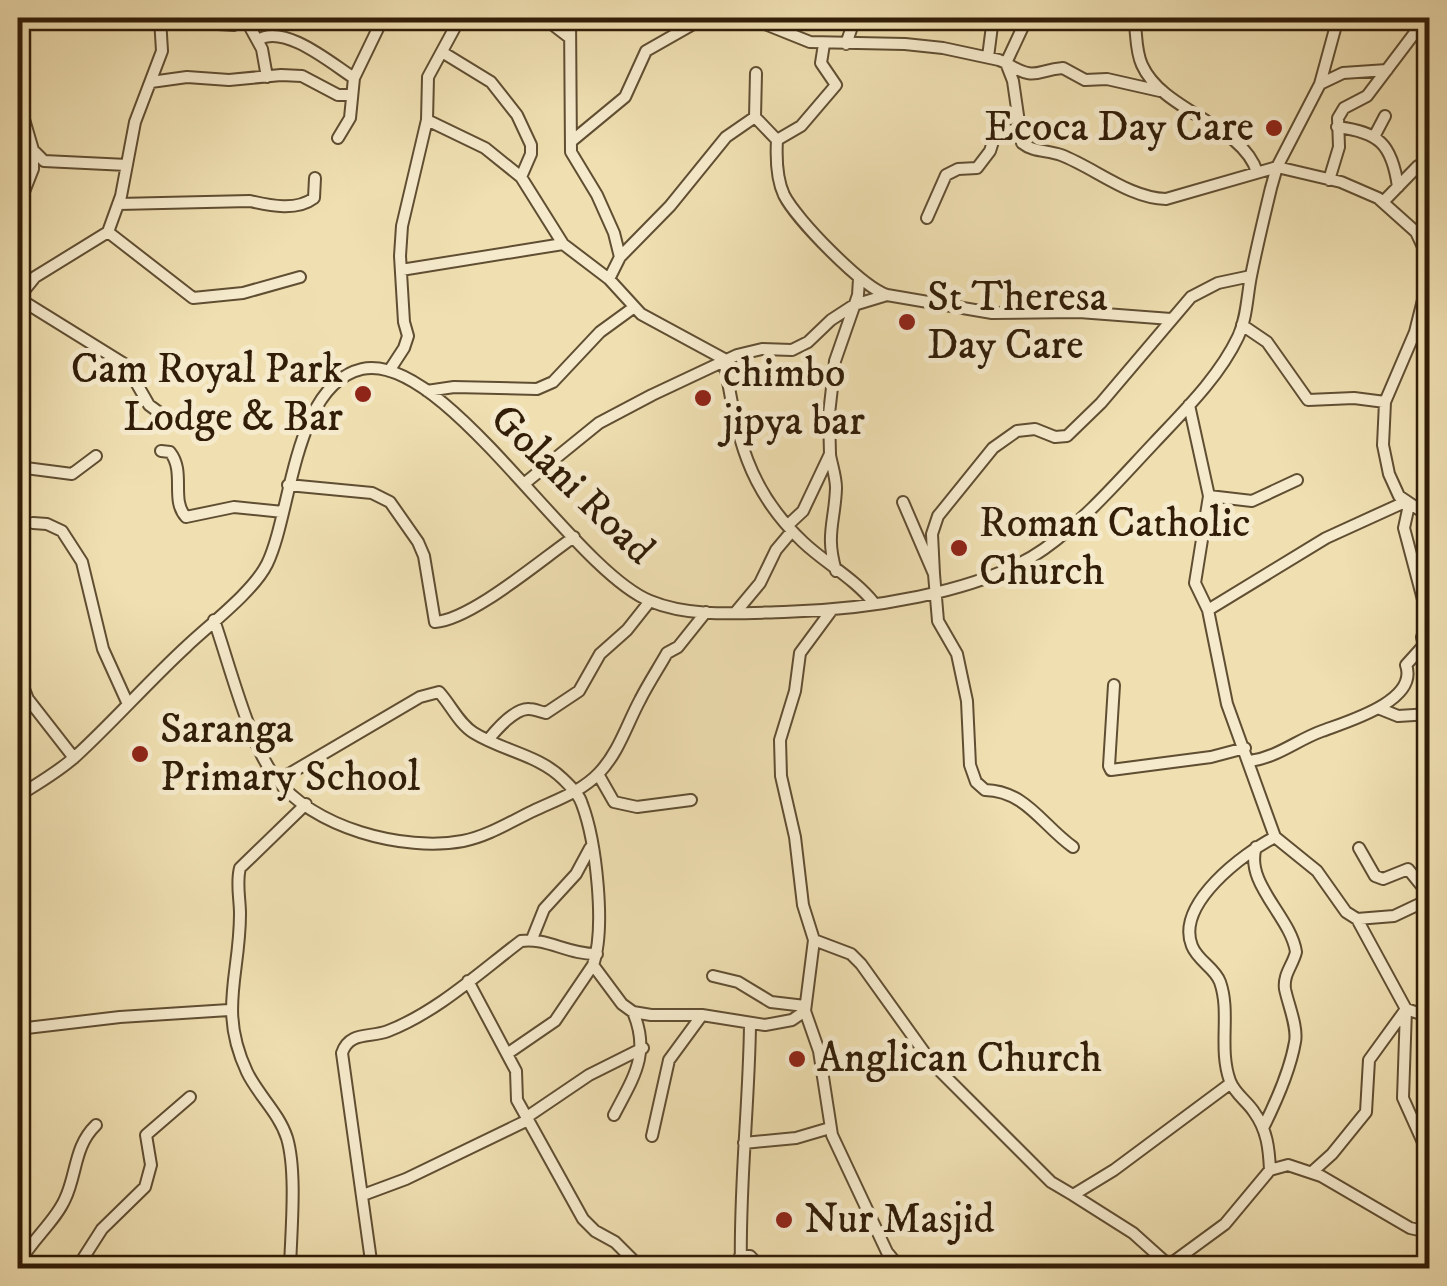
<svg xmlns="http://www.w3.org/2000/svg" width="1447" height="1286" font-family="'IM FELL DW Pica',serif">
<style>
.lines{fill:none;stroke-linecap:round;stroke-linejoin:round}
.minor-casing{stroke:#604e32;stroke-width:14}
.minor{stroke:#f5eacc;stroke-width:10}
.poi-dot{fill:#8f2418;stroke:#f5eacc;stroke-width:4}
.labels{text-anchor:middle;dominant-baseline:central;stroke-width:10;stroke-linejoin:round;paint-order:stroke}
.poi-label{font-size:42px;fill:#311d08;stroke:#f5eacc;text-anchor:start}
.street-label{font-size:42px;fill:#311d08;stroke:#f5eacc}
</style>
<rect width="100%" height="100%" fill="#efdfb1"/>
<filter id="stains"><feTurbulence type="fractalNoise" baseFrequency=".002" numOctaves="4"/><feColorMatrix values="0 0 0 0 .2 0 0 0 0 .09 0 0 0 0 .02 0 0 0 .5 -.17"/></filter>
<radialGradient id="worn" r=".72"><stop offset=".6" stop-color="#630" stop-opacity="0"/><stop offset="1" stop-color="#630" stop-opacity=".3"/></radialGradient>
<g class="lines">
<defs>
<path id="minor" d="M245,18L262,49L267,77
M544,18L570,38
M570,18L571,152L597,195L614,233L620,257L609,279
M750,18L810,42L905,44L943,48L999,60L1006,63L1013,81L1022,143C1033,152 1047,150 1061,155C1095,168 1129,198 1166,199L1277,167L1341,182L1378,198L1416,232L1425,251L1429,276L1415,332L1385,402L1383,445L1389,474L1399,496L1430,517
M1027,18L1006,63C1036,82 1036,70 1063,68L1085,80L1107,79L1160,91
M1134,18C1137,33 1135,50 1142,65C1163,112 1242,124 1257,172
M218,24L234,25L245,20
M258,40C284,23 332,64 354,78
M846,44L855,18
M442,52L491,82L517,115L531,145V154L521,177
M988,57L993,18
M151,82L187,77L229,80L281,75L302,76L338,95H351
M1320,84L1343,73L1387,70
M18,99L33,150L44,161L127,165
M755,117L777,140C776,158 776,178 784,195C796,219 862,287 887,295
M427,120L485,148L521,177L563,244L609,279L641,314L724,359C737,434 745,487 803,542C825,563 854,578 874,603
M1337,127C1379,132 1392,144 1398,187
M1375,135L1385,116
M338,138L350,118L354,78L383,18
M573,140L625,97L646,51L704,18
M777,140L801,126L836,85L821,63L824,44
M18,166L36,157
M1329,180L1339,147L1338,118L1344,108L1367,96L1426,18
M1383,202L1418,166L1430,159
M118,204L250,201C271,206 297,211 314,198L315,178
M18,207L33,169V160
M927,218L946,175L958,169L977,168L990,151L996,132L1017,130
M108,232L193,298L243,293L300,277
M620,257L670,206L726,137L755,117L756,73
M401,270L563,244
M18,298L35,277L108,232L121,196L135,122L162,51L160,18
M18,298L126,365L149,405L164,416
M1242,325L1267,342L1308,400L1354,398L1385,402
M389,371L404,348L408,336L404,322L400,256L402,226L427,120L428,77L460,18
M427,391L454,387L537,389L553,382L600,332L633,308
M1189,405L1209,496L1195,583L1208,610L1227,704L1275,837L1317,871L1346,912L1357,919L1394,916L1430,899
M161,451L170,452C186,472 170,500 186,517L234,507L283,512
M830,455C832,466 836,477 836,488C835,521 825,535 836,571
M18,467L72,474L96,456
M525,483L599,423L652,395L737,355L762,349L792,350L808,342L831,320L854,305L887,295L992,313L1079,312L1171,319
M288,485L372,493L390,502L418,542L424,556L435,622C471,620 542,559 574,537
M1209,496L1252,501L1297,480
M903,502L934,574L938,621L957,654L967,701L970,765L976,782L985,790C1026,791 1042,825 1073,847
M1409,505L1404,528L1430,626
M33,523L47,524L62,531L82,562L103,649L127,702
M788,525L803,511L830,454L829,414L835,361L858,295L859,279
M934,574L932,534L938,516L993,448L1017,431L1035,429L1055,437L1067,436L1101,403L1191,297L1218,283L1251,276
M1208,610L1326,538L1405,502
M831,611L800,653L795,691L780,740L781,776L795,837L803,905L814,940L805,1011L819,1051L832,1135L887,1252L900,1268
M735,613L760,583L776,550L792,531
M214,620C229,663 249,743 275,777C312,828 404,852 463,841C488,836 510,822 533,811C556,800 581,792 599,773C619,752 627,724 640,700C648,684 658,669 667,653L678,647L706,612
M18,674L28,699L74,758
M1114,685L1109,766L1111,770L1211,757L1245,748
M1378,708L1398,716L1430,714
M488,740C496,730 515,708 529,709C535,709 540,712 546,713L579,691L600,654L627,630L650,601
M1250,761C1278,757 1297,740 1322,731C1346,722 1419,701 1406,665L1424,645L1422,637L1430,629
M598,774L614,802L637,807L691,800
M277,781L420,697L439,692C451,705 459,724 474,733C503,751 539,755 563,779C570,786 579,794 582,804C596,841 606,928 593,965L622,1004L633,1012L651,1015H702L765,1025L792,1020L805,1011
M18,796C37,784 60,771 77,755C114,721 148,682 186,647C209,625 253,592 267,564C292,513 293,385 362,369C444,351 572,569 650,601C691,618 741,613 784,612C861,610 980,594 1044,549C1086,519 1119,480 1154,443C1184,411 1219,377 1238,337C1247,318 1247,296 1251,276C1257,246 1264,217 1271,188L1277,167L1320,84L1338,18
M1256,847C1244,883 1291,917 1296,952C1293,965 1283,974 1285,989C1288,1004 1298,1027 1295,1042C1290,1071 1276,1102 1263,1128
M1359,848L1375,876L1383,879L1408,869L1430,896
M1357,919L1406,1009L1403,1098L1430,1158
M532,939L544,909L576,874L590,848
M814,940L851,954L861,964L932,1063L1051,1182L1073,1195L1114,1170L1231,1083
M713,976L738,982L771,1002L805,1006
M468,981L516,1071L517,1100L583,1219L595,1231L615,1242L641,1268
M18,1029L120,1017L229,1010
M507,1054L555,1021L593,965
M614,1115C633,1078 651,1054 633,1012
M527,1117L589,1075L643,1048
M652,1136L669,1060L702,1015
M744,1143L796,1138L830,1128
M1270,1170C1269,1148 1267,1130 1254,1112C1247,1101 1235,1094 1230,1081C1218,1048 1231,1013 1220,982C1215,968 1198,961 1192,946C1175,904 1244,853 1275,837
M1312,1172L1332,1154L1366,1112L1369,1060L1406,1009L1430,1017
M363,1195L406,1179L528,1120
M1073,1195L1133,1233L1172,1268
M740,1256H750L761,1268
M18,1265C31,1240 55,1222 65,1199C77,1174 74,1146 96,1125
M77,1268L102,1229L145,1187L151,1165L146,1135L190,1097
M290,1268C291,1232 297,1172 287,1138C279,1113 258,1095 247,1072C218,1010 240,976 240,914C240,898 236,883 240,868L306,804
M372,1268L342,1053C349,1031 370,1038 388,1031C437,1012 480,972 521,941C546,937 569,955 597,954
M741,1268C739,1187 749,1106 750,1025
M1165,1268L1225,1224L1270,1170L1288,1165L1321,1176L1410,1228L1419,1230L1430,1219"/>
</defs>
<use href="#minor" class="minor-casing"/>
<use href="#minor" class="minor"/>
</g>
<g class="poi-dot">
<circle cx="1274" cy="128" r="10"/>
<circle cx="907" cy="322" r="10"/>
<circle cx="363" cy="394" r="10"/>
<circle cx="703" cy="398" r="10"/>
<circle cx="959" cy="548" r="10"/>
<circle cx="140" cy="754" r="10"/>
<circle cx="797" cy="1059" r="10"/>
<circle cx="784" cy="1220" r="10"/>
</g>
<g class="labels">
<g class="poi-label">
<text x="1254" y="128" text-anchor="end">Ecoca Day Care</text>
<text x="927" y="298">St Theresa<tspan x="927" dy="48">Day Care</tspan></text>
<text x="343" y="370" text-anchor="end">Cam Royal Park<tspan x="343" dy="48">Lodge &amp; Bar</tspan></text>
<text x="723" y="374">chimbo<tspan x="723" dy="48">jipya bar</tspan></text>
<text x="979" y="524">Roman Catholic<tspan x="979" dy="48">Church</tspan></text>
<text x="160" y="730">Saranga<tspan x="160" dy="48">Primary School</tspan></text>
<text x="817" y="1059">Anglican Church</text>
<text x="804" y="1220">Nur Masjid</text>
</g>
<g class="street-label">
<text transform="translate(572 485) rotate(44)">Golani Road</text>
</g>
</g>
<rect width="1447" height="1286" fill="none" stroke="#efdfb1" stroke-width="60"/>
<rect x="20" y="20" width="1407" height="1246" fill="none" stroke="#311d08" stroke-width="5"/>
<rect x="30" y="30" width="1387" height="1226" fill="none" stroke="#311d08" stroke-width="2.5"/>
<rect width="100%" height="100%" filter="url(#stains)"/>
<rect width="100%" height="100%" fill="url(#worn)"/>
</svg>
